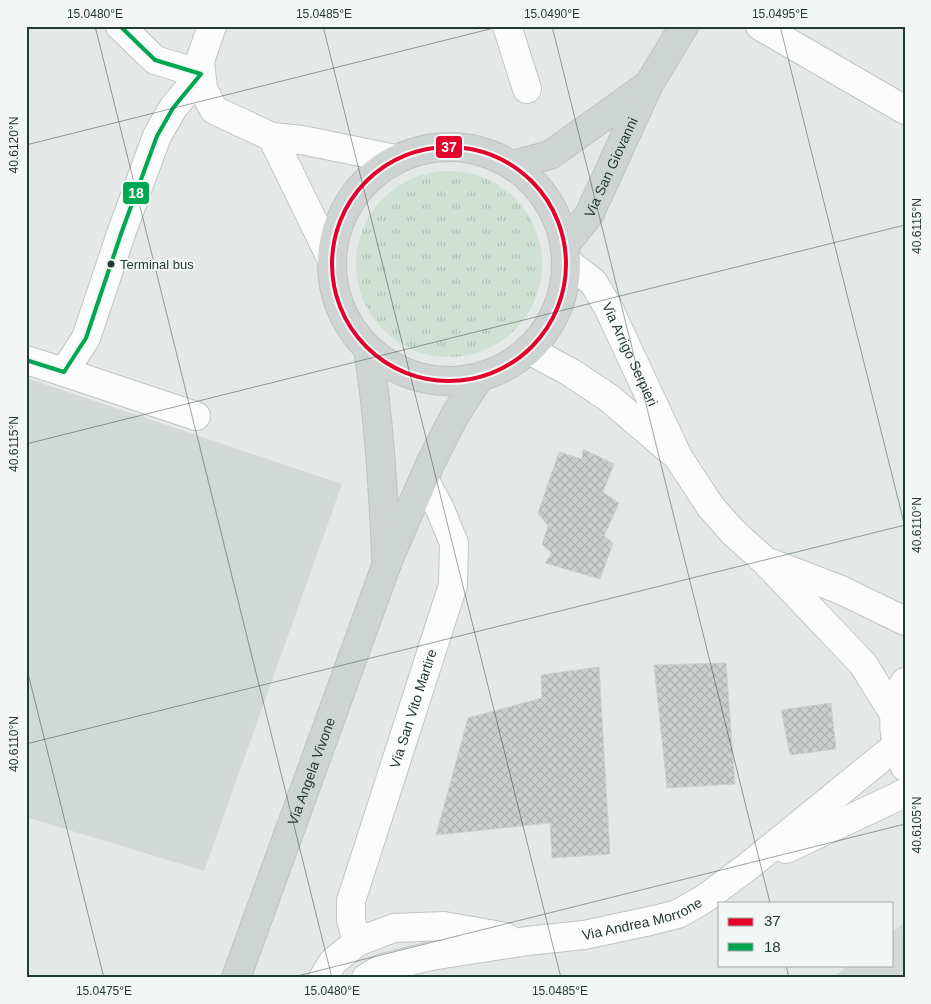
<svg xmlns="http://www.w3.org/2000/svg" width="931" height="1004" font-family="Arial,sans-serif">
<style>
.built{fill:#d2d9d6}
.grass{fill:url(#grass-tufts)}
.building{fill:url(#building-cross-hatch);stroke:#cdd1cf}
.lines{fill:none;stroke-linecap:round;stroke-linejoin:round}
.minor-casing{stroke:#c1c5c3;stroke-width:30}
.major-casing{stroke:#bdc4c2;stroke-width:30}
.minor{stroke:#fbfcfb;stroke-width:28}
.major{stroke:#ced4d2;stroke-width:28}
.bus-1-casing{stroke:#f2f7f5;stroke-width:8}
.bus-2-casing{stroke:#f2f7f5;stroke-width:8}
.bus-1{stroke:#e4002b;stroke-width:4}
.bus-2{stroke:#00a651;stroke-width:4}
.ticks{fill:none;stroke:#243a34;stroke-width:1;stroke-opacity:0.45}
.bus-dot{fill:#243a34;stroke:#f2f7f5;stroke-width:2}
.labels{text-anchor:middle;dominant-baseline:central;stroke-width:4;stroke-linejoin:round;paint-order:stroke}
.bus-label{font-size:13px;fill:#243a34;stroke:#f2f7f5;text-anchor:start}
.street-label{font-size:14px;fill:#243a34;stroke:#f2f7f5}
.line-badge{stroke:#f2f7f5;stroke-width:2}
.badge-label{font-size:14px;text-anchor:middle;font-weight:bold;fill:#fff}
.neatline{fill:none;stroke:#243a34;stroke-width:2}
.ticks-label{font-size:12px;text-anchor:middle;fill:#243a34}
</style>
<defs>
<pattern id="grass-tufts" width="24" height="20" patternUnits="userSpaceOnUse" patternTransform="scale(1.25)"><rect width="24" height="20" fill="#cfe0d4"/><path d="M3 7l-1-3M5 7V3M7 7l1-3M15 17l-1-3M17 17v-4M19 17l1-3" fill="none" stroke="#b2c1b7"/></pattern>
<pattern id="building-cross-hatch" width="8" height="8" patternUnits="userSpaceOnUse" patternTransform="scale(1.25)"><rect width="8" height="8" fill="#cbcfce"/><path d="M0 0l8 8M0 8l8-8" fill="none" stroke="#aeb2b2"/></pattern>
</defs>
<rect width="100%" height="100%" fill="#e4e8e6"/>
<path class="built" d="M26,378L342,484L204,871L26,817Z
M905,922V978H832L849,965H892V932Z"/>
<path class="grass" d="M356 264a93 93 0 1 1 186 0a93 93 0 1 1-186 0Z"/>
<path class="building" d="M583,449L614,464L603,492L619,503L604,536L613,543L600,579L545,563L552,553L542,544L548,526L538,513L559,452L582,459Z
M726,663L735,784L667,788L654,665Z
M599,667L610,854L552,858L550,823L436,835L468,718L542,698L541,675Z
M831,703L836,749L790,755L781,710Z"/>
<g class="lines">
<defs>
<g id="minor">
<path d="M212,26L200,61L203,89L214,110L272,137L302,140L395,159"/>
<path d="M507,26L527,89"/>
<path d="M760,26L905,110"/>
<path d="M272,137L331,258"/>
<path id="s1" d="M567,262L593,282L608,307L678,457L710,506L733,532L764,560L863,664L894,714"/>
<path d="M529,350L570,372L609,398L671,451"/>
<path d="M26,360L64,372L86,338L122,231L157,136L173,108L201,74L155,60L120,26"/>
<path d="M64,372L196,416"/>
<path d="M771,563L841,590L905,621"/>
<path d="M905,682C901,688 899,694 898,701C890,725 896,744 905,767"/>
<path d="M786,849L905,793"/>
<path id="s2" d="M357,942L351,920V901L453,585L454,543L440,509L424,479"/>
<path d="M323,978L333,962L357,942L394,928L444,926L506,937"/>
<path id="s3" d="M366,978L383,968L431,956L527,941L584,935L650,921L678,914L704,899L746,868L896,746"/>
</g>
<g id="major">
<circle cx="449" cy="264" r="117"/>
<path d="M513,165L550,155L648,85"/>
<path id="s4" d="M565,245L589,215L649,84L684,26"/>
<path d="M368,349C379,418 383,487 386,556"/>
<path id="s5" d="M236,978L389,558L431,462L455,415L479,378"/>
</g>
</defs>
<use href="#minor" class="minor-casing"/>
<use href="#major" class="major-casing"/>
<use href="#minor" class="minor"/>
<use href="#major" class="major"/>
<defs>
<path id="bus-1" d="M332 264a117 117 0 1 1 234 0a117 117 0 1 1-234 0Z"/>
<path id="bus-2" d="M26,360L64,372L86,338L122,231L157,136L173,108L201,74L155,60L120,26"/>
</defs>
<use href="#bus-1" class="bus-1-casing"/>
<use href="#bus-2" class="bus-2-casing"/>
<use href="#bus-1" class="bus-1"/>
<use href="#bus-2" class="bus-2"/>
</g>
<path class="ticks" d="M95,26L332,978M323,26L561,978M552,26L770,903M780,26L905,527M26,145L502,26M26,444L905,225M26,665L104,978M26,744L905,525M786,965L789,978M289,978L905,824"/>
<circle class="bus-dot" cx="111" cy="264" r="4.5"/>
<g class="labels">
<g class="bus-label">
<text x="120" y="264">Terminal bus</text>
</g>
<g class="street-label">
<text stroke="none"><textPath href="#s4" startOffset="91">Via San Giovanni</textPath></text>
<text stroke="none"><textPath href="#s1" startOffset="114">Via Arrigo Serpieri</textPath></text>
<text stroke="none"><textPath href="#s2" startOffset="244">Via San Vito Martire</textPath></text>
<text stroke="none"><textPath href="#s5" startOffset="220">Via Angela Vivone</textPath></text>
<text stroke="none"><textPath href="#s3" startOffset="284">Via Andrea Morrone</textPath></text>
</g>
</g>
<g class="line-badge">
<rect x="435" y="135" width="28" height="24" rx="5" fill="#e4002b"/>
<rect x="122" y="181" width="28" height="24" rx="5" fill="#00a651"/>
</g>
<g class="badge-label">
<text x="449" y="152">37</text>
<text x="136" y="198">18</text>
</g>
<rect width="931" height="1004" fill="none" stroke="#f2f7f5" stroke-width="55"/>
<rect x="718" y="902" width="175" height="65" fill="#f2f7f5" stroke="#a0aba8"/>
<rect x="728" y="918" width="25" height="8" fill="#e4002b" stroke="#a0aba8"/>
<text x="764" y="926" font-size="15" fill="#243a34">37</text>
<rect x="728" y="943" width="25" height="8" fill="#00a651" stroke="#a0aba8"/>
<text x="764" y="952" font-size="15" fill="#243a34">18</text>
<rect x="28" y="28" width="876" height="948" class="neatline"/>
<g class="ticks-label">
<text x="95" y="18">15.0480°E</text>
<text x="324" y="18">15.0485°E</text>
<text x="552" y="18">15.0490°E</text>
<text x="780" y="18">15.0495°E</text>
<text transform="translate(14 145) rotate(-90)" y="4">40.6120°N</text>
<text transform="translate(917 226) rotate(-90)" y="4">40.6115°N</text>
<text transform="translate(14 444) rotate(-90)" y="4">40.6115°N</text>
<text transform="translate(917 525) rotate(-90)" y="4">40.6110°N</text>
<text transform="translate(14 744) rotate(-90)" y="4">40.6110°N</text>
<text transform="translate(917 825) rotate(-90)" y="4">40.6105°N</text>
<text x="104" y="995">15.0475°E</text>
<text x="332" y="995">15.0480°E</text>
<text x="560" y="995">15.0485°E</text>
</g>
</svg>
